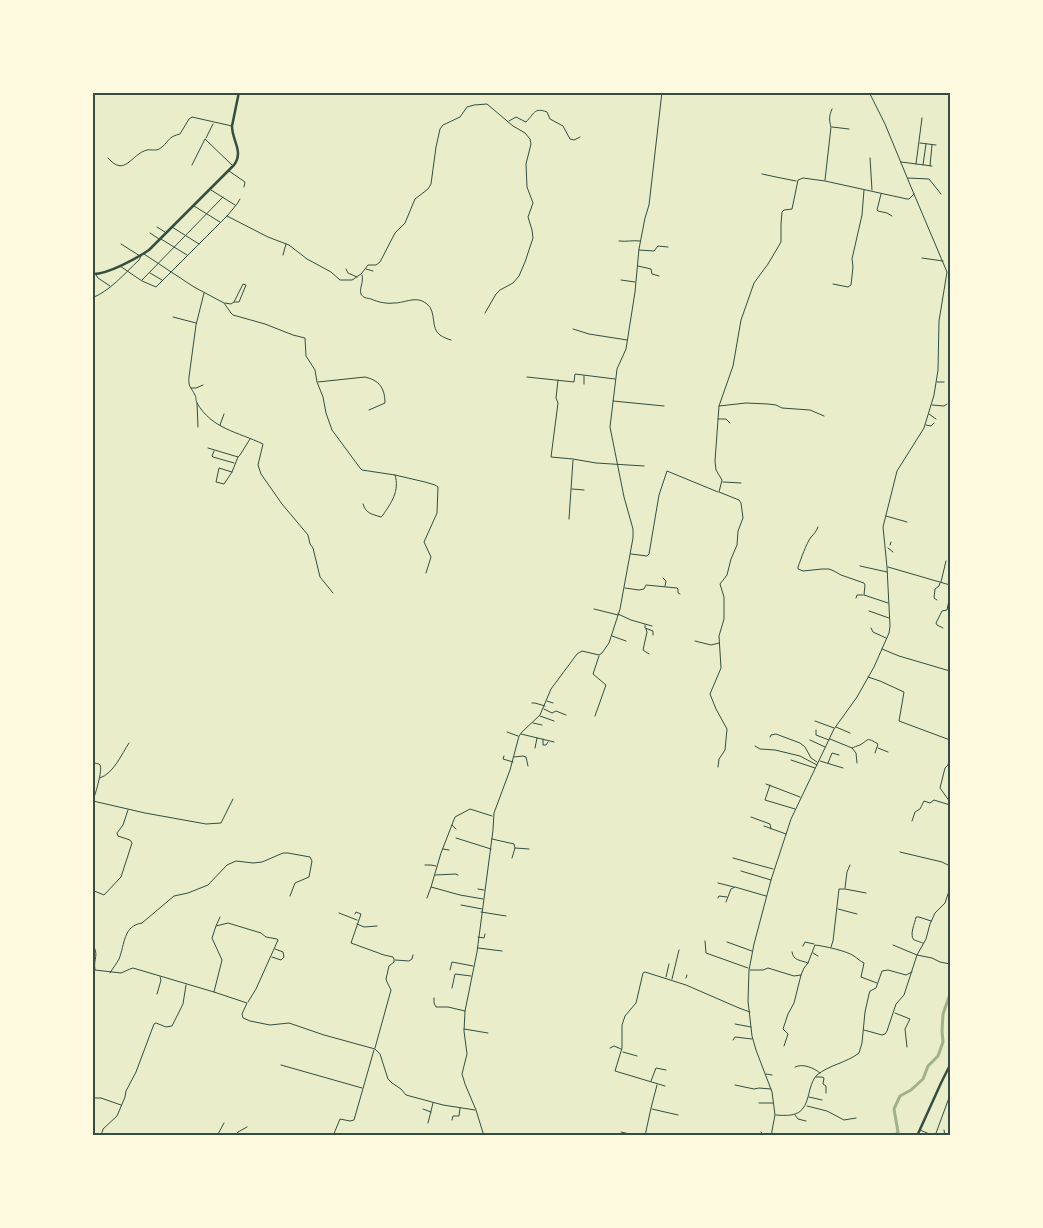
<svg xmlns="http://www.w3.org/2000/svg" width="1043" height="1228" font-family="'Libre Baskerville',serif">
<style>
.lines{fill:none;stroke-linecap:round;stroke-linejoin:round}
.stream{stroke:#a3b18a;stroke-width:1}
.river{stroke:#a3b18a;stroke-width:3}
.minor{stroke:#344e41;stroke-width:1}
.tertiary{stroke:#344e41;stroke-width:1}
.primary{stroke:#344e41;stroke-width:2.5}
.trunk{stroke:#344e41;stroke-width:2.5}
.neatline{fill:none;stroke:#344e41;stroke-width:2}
</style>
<rect width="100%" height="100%" fill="#e9edc9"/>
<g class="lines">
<path class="stream" d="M684,1136L685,1135"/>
<path class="river" d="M895,1136L898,1132L894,1109L900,1096L911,1090L923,1079L928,1066L938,1056L943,1042L942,1031L943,1014L950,994"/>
<path class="minor" d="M509,121L516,117L526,122C534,114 534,107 547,112L550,119L563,126L570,139L574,140L580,137
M832,127L849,129
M206,138L213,124
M920,143L936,145
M108,158C125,178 131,154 147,150C152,149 157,152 162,147C170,140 168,137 180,134L189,119L192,117L232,126
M870,158L872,190
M901,162L932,166
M916,164L922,118
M192,165L205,139L232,165
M923,165L926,144
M930,166L932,145
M229,171L245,182L244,187
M762,174L776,177L796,181
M908,178L929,179L941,194
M825,180L831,127C829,120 829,116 832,109
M211,190L235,205
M881,194L877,210L878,211L887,213L892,216
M194,206L220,222
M227,216L268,237L289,245L307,259L331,272L340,280H352L361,274L368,265H376L380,262L395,233L405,223L415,199L428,189L431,184L436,147L440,129L443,125L460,117L467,107L474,105L487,104L513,126L525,133L530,139L531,144L526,164L527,187L533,203L528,217L532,230L533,238L525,262L519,276L513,283L500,290L496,294L485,313
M157,227L165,232
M172,227L199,244
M150,233L159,239
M161,239L187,255
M619,241C626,242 633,240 640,241
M121,244L140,256
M639,250L654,251L658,246L668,247
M144,254L194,287L224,303L231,313L233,315L265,324L293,335L305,338L306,356L315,370L317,382L323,397L326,413L332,430L360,468L362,470L395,475L425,482L435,485L438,487L437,513L424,542L431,557L426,573
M283,255L286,244
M922,258L943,261
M120,266L142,281L156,287L227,216L237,204L240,199
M638,266L651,269L652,274L659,276
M346,269L348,273L357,277
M366,269L373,271
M150,273L162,280
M96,275L98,278L110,286
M362,275C364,282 359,288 361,294C363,298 367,298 371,299C378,302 386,304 394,303C406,303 416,295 427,304C437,312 430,328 440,335C443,337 447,339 451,340
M142,280L223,197
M621,280L635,282
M833,284L848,287L851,285L853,267L852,259L862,215L864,190
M204,293L196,325L189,377C188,387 191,387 195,395C197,400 195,398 197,403C212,429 238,432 263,444L258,465L261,474L282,504L308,535L310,544L313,548L320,577L333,593
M92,298C110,291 124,274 139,260L141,256
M225,303L231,304L234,302H239L246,285L243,284L234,302
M173,317L196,323
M573,329L589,334L627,340
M527,377L574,382L575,374L615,379
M558,380L556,398L558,403L551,457L573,459L596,463L644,466
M318,382L365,377C379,380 385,388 385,403L369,410
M937,382H944
M584,384V376
M191,388H196L203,385
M613,401L664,406
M197,403L198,427
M932,405L944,406L947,404
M719,406L746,403L768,404L776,405L782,408L810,410L824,416
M929,414L936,419
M718,419H726L730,423
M220,425L224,414
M926,425L931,426L934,423
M208,448L238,457L240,455L250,439
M214,451L212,456L213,457L234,463
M232,472L219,468L216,482L224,484L232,472L238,457
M723,482L741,483
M572,489L584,490
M363,504C366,514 372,514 381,517L383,515C391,503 400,491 395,475
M886,516L907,522
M569,519L573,460
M818,527C816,532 814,534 811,537C806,544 801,559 798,567V569L803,571L822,569H829L834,571L841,575L864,583L865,585L864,595L888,603
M890,545L891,542
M888,548L893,552
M631,554L647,556L649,554L659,495L667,471L718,492
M860,566L887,572
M888,567L950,585
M663,578L666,581L665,586
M941,582L946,561
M625,588L639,590L644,589L646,585L677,588L678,589V593L680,594
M856,598L857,595H863
M937,600L934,598L935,589L939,586L940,583
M594,609L618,615
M869,611L889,618
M618,614L631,620L652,626
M645,625V628L653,631V635
M871,628L873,632L886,638
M943,628L937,625L936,623L942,611L947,610L950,595
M646,629L647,632L643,650L649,654
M612,636L626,641
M695,641L711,645L719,643
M882,649L899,656L950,671
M868,677L880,681L904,692L899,721L950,740
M547,701L553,703
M532,703H535L545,706
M544,709L552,713L556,711L566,715
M540,716L554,721
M595,716L606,685L593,674L599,656
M815,721L834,728
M533,723L542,725
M836,727L850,733
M816,730V735L829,740
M507,732L518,736
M521,734L554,742
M770,737L771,735L776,734L800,743L805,747L811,758L817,762
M543,739V745H546L548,742
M830,739L852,748C854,747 857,746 860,745C870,739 866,737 878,744L875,753
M810,740L825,747
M755,746L760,749L775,750L800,756L817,765
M535,748L537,738
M852,748L856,753L857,763
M878,748L888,752
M504,756L503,759L513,762
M514,757L523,756L526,757L528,766
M950,757L948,765L945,768L940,788L950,802
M791,760L815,768
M820,761L843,768
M92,762C95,764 99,763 100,765C103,769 95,797 92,802
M828,763L832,753L839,755
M718,767L719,759L725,750L727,729L716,709L710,694L721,668L719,636L724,619V597L720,584L727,575L731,559L737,545L738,531L743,518L741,503L739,500L719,492L722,480L716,470L715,461L719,406L733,366L741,320L754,283L768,264L781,242V224L782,212L784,210L792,209L798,180L803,178L825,181L907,199H909L914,194
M100,778C114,773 121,755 129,743
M766,784L800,797
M770,785L765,800L795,809
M93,801L145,813L206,824L221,823L233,799
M751,817L770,824L771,829
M912,821L915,812L920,809L924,801L930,803L934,800L950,805
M452,825L456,829
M764,826L786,834
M456,838L491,849
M492,839L514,844L515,848
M443,849L449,850
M900,852L942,862L950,866
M512,858L515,848L529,849
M733,858L773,869
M425,865H431L436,866
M741,871L771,880
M435,875L456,874L458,875
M718,883L734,887
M845,888L847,872L850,865
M478,889L484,890
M92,890L104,895L121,877L132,843L130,840L118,836L117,833L123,825L128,810
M427,898L431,887
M718,898L719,896L727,897
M483,899L460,895L431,887L441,853L455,817L470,809L492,816
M726,902L731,889L735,887L766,896
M461,905L482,909
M838,909L857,914
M481,912L506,916
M339,913L357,920
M355,914L356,912L361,914L351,943L384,955L393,957L394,959V962L389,966L386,979L387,982L391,990L375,1048
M357,924L364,927L377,926
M216,926L220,917
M478,937L484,938L485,934
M705,941L706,953L748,968
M727,942L752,951
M923,943C922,943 915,940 914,940C909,935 915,923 916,917H919L931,921
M893,945L917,955L932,958L940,962L950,964
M803,946L805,942L814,944
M831,947L833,941L839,889H845L866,893
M478,948L502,951
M792,952C793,961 801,960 808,963
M813,953L818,956
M272,957L281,960L284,957L283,952L275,949
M395,960L409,961L412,959L413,955
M450,970L452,962L473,966
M750,970H763L768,968L794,976L801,975
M110,973C113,968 117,963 119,959C125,944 123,926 142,923L174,896L188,893L208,885L227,865L236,861L253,863L262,862L283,853H288L310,857L312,861L309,877L295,883L290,896
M666,977L669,964
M686,978L687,975
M672,979L679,950
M452,988L455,974L471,976
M214,992L222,960L212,938L216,926L228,923L261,933L266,937L277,939L278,940L256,989L248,1002
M157,994L161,980L160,977
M434,998V1003L436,1007H448L465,1011
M895,1013L910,1019L905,1029L907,1047
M735,1024L751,1027
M464,1029L488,1033
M864,1030L882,1035L885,1034L887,1031L896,1004L904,995L917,955L926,939L930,924L935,913L945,903L950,888
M733,1040L735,1037L752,1039
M784,1046L788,1034L783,1029L788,1014L794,1003L801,975L804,968L808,963L815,945C824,946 847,951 854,956C858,959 860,961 864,963L861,977L877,983
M610,1048L614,1046L621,1049
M623,1052L637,1056
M281,1065L362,1088
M795,1067C803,1063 814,1068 820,1073
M766,1074L772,1075
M816,1077H822L824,1078L823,1084L826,1086V1093
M651,1081L656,1068L666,1070
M735,1085L754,1089L759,1088L771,1089
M665,1086L615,1071L622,1048V1025L625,1016L636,1003L643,973L645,972L686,985L739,1008L750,1012
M809,1097L822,1100
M92,1098H101L121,1105
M759,1103H773
M807,1106L827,1111L844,1120L856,1118
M423,1109L431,1112
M652,1109L678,1115
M776,1115C800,1117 805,1112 810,1089C812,1083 813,1079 817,1075C829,1065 846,1063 859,1053L862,1043L865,1012L869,994L870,991L876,988L882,971L888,970L906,975L912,972
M795,1115L798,1119L806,1121
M452,1120L453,1116H459L460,1108
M428,1123L433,1103
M920,1130L934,1136
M944,1130L945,1136
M621,1132L638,1136
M761,1132L763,1135L767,1136
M101,1136L103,1129L117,1116L125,1097L126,1091L136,1072L154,1024L156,1023L166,1027L172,1026L183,1004L186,985
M217,1136L224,1123
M235,1136L238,1132L247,1127
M645,1136L651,1108L657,1085
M935,1136L950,1095"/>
<path class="tertiary" d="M92,943C100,956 93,957 95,970L121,973L130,969L133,968L214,992L247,1003L242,1014L243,1018L250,1021L270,1025L289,1023L324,1035L375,1049L380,1054L388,1079L392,1083L401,1089L406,1095L443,1105L475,1110
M333,1136L340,1119L350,1121L354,1120L374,1050
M484,1136L476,1110L465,1084L462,1074L467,1054L464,1031L465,1011L477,952L493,830L494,813L510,770L519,736L522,732L540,715L551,689L577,654L582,651L599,655L602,653L609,643L620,609L633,538V529L624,497L610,427L617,369L626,349L635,292L639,249L645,218L649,205L662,92
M771,1136L775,1115L772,1092L756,1050L752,1036L748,1001L749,970L754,944L771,880L791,819L834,729L857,697L874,667L889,633L890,626L887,567L883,527L897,471L924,428L934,395L938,370L939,321L947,272L911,187L885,124L869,92"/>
<path class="primary" d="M92,274C107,275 137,258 149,250L234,165C244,151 232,141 232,126L239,92"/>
<path class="trunk" d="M917,1136L941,1083L950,1065"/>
</g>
<rect width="1043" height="1228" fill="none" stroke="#fefae0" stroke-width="188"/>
<rect x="94" y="94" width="855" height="1040" class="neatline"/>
</svg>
